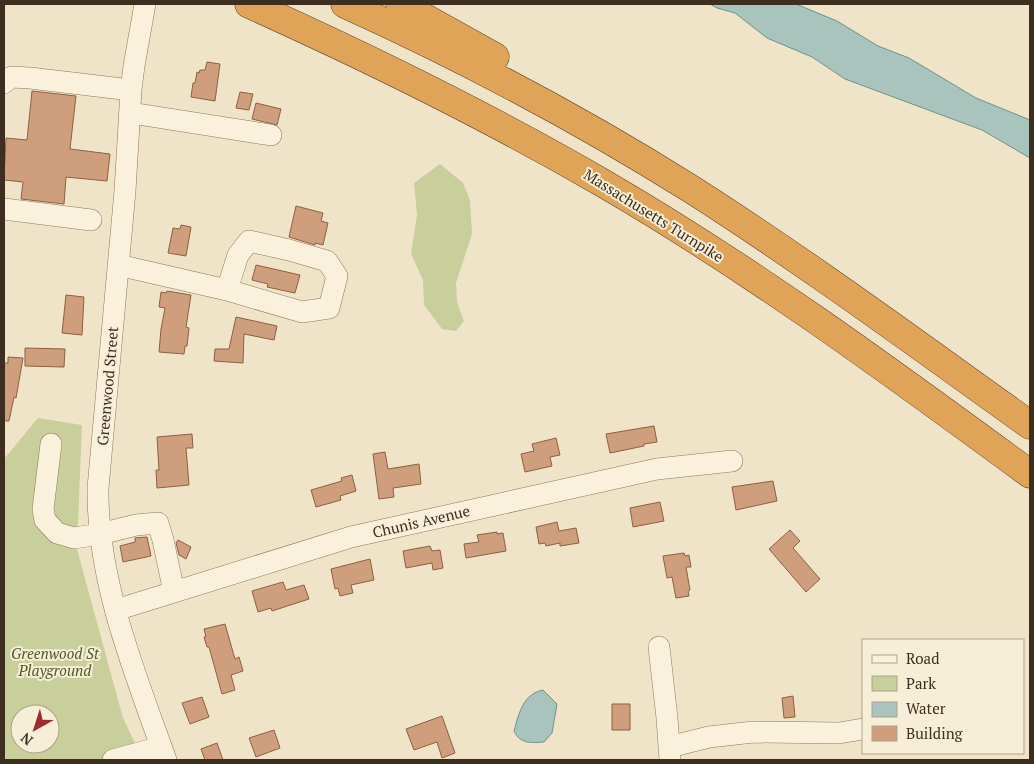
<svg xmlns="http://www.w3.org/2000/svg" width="1034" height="764" font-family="'PT Serif',serif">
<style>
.green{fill:#c9cf9b;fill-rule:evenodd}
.water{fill:#a9c4bc;stroke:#6f938a}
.building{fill:#cf9f7d;stroke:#8d5f41}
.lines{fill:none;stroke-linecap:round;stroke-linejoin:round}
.minor-casing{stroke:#8d765c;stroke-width:22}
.highway-casing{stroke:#5b4430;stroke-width:29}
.minor{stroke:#faf1dc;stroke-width:21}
.highway{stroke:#e0a458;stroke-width:28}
.labels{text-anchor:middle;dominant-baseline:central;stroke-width:4;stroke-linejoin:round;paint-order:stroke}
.street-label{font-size:15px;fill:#3d2e20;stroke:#f7eed8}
.park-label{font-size:15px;font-style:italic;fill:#4d5a26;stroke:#f7eed8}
</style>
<rect width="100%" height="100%" fill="#f0e4c8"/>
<path class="green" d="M440,164L463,183L470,200L472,234L456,283L457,302L464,321L456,331L442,329L424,305L423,280L411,254L417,215L414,183Z
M38,418L82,425L77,549L123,718L143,760H4V459ZM20,714H50V744H20Z"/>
<path class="water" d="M710,4H796L837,21L878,46L909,58L976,98L1030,120V158L982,130L845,79L812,57L767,38L735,13L717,8Z
M543,690L557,704L552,733L544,742C531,743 520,744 514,731C519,713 523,694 543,690Z"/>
<path class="building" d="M207,62L220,64L215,101L191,97L193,83H195L197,72L199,73L200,70H205Z
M32,91L76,96L70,149L110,154L107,181L66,177L64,204L21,199L23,182L4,180L6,138L27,140Z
M240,92L253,94L249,110L236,108Z
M256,103L281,109L277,125L252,119Z
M296,206L323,213L321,221L328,223L323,245L315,243V245L289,237Z
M181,225L191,227L186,256L168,253L173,228L180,229Z
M256,265L300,275L295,293L267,287L268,284L252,280Z
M167,291L191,295L186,327L189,328L187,346H185L184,354L159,352L161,329L165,308L159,307L161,292L166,293Z
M66,295L84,297L82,335L62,333Z
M236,317L277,326L274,340L244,334L243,363L214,361L215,349H229Z
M25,348L65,349L64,367L25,366Z
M8,357L23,358L16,398L14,397L9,421H4V363H8Z
M654,426L657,442L644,444V446L610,453L606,434Z
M192,434L193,448H186L189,485L157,488L156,470H159L157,437Z
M556,438L560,455L550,457L552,466L525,472L521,454L534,451L532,444Z
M385,452L388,469L419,464L421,484L393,488L394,497L379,499L373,454Z
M352,475L356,491L340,496L341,500L316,507L311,490L342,481L341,478Z
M773,481L777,501L736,510L732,487Z
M660,502L664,521L633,527L630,508Z
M557,522L559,531L576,528L579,543L560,546V543L546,546L545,543L539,544L536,527Z
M790,530L800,541L793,548L820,579L806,592L769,549Z
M497,532V534L503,533L506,551L466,558L464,544L479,542L477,535Z
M147,537L151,556L123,562L120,546L135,542V538Z
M178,540L191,547L186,559L179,555L176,543Z
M430,546L432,551L440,550L443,568L433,570L432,563L406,568L403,551Z
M684,553L685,556L689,555L691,567H686L690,590L688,591L689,596L676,598L672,577L667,578L663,556Z
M370,559L374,580L351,585L353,593L340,596L338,588L335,589L331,569Z
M283,582L286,590L304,585L309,599L272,611L271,608L258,612L252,591Z
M225,624L235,659L239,657L243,671L231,675L235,690L222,694L209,647H207L204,637H206L204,629Z
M793,696L795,717L784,718L782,698Z
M202,697L209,717L190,724L182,703Z
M612,704H630V730H612Z
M442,716L455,753L442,758L437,742L414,750L406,729Z
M274,730L280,748L256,757L249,738Z
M217,743L223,760H205L201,749Z"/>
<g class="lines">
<defs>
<path id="minor" d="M145,4L134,66L131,90L125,191L98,488C97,582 135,673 166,760
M4,83L11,77L30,78L131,90
M131,113L271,135
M4,209L91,220
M118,265L227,290L302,312L329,308L337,276L327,261L289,250L249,241L238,255L227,290
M51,444L43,509L45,520L57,533L74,538L100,534L136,525L158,523L163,540L174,592
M116,610L351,537L657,469L732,461
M659,647L667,718L670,760
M669,747L709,737L753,732L839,733L863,729
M113,760L161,747"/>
<path id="highway" d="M249,4C369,58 487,116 601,182C751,269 891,372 1030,474
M345,4C464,58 581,120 691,189C807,263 918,345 1030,425
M400,4L495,57"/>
</defs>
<use href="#minor" class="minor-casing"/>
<use href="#highway" class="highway-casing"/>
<use href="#minor" class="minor"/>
<use href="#highway" class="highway"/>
</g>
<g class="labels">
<g class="street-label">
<text transform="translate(654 215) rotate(32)">Massachusetts Turnpike</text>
<text transform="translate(107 386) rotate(-85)">Greenwood Street</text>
<text transform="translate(421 521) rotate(-13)">Chunis Avenue</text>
</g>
<g class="park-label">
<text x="55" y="653">Greenwood St<tspan x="55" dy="17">Playground</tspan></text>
</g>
</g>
<rect width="1034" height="764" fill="none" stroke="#3d2e20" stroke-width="10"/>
<rect x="862" y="639" width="162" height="115" fill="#f7eed8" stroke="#ada18e"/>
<rect x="872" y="655" width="25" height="8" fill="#faf1dc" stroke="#ada18e"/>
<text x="906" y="664" font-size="15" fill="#3d2e20">Road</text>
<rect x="872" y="676" width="25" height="15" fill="#c9cf9b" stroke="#ada18e"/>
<text x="906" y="689" font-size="15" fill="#3d2e20">Park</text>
<rect x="872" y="702" width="25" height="15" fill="#a9c4bc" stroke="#ada18e"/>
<text x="906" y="714" font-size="15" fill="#3d2e20">Water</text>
<rect x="872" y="726" width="25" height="15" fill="#cf9f7d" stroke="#ada18e"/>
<text x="906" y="739" font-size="15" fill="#3d2e20">Building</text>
<g transform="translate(35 729) rotate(219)"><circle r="24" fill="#f7eed8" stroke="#ada18e"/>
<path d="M0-4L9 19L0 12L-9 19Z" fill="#9e2a2b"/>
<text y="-8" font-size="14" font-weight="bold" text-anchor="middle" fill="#3d2e20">N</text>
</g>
</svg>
